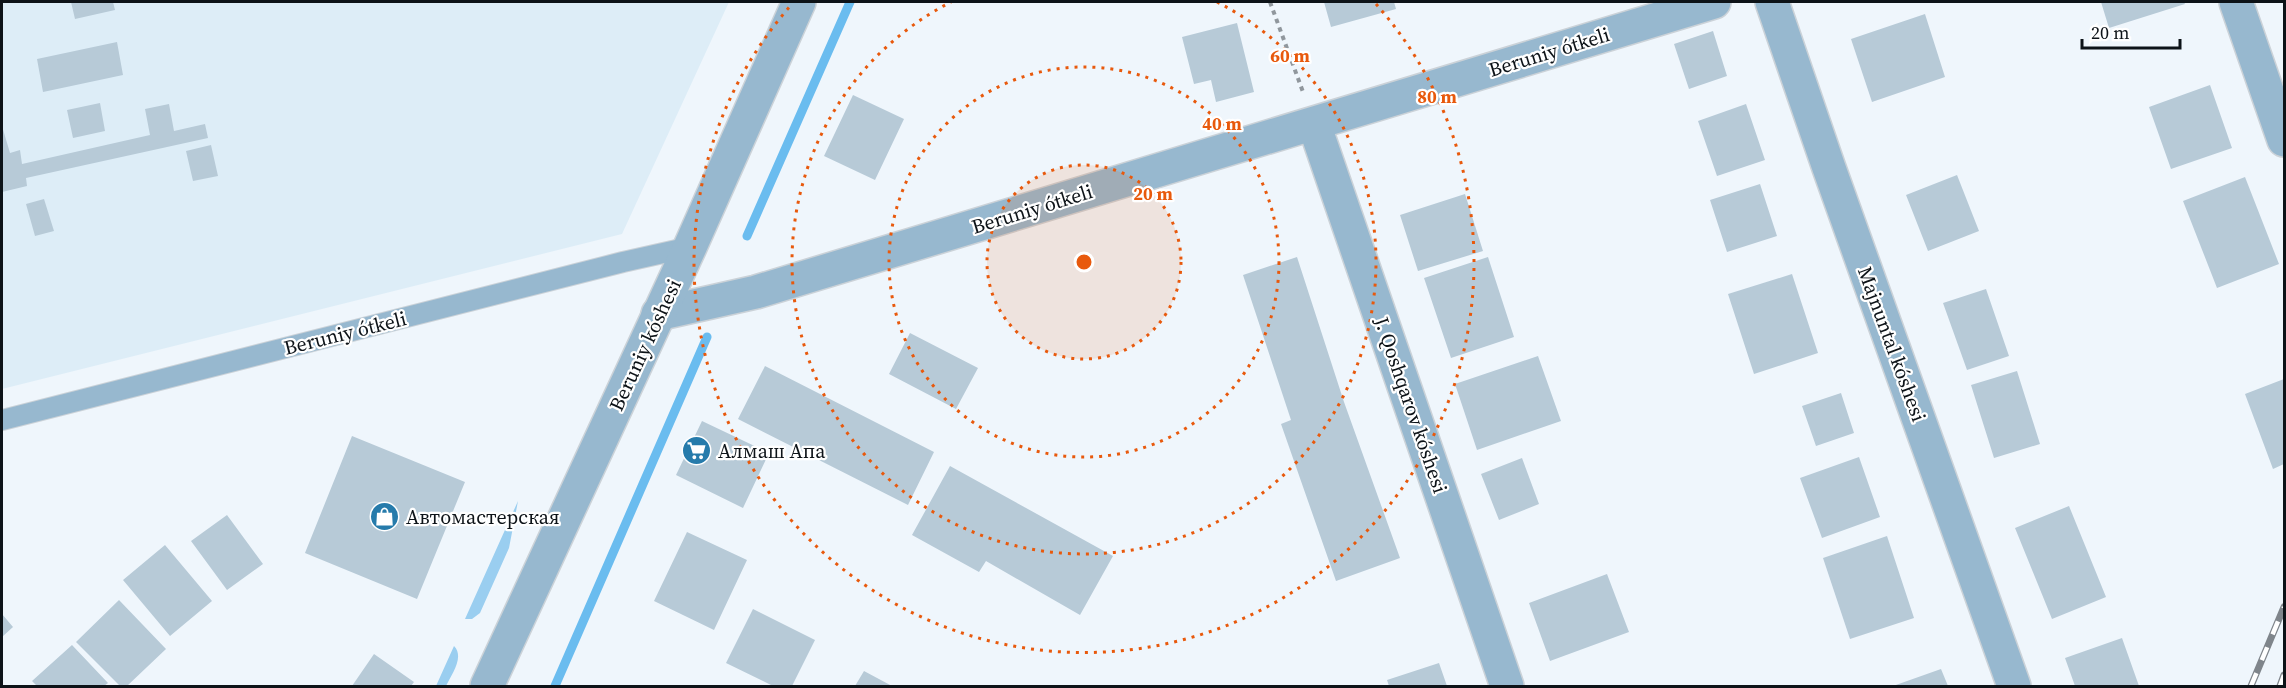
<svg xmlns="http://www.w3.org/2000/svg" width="2286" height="688" font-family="'Source Serif 4',serif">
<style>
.built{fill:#ddedf7}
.green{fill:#9acef0}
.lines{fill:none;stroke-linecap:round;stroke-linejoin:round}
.stream{stroke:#6abcef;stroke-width:9}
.building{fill:#b7cad7}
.service-casing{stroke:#cbd2d8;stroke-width:22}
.minor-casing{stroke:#cbd2d8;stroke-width:36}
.tertiary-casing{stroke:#cbd2d8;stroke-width:36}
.path{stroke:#90979d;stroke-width:4;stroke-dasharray:4.5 4.5;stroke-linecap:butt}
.service{stroke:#97b8cf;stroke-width:20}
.minor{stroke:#97b8cf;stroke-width:33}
.tertiary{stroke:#97b8cf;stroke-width:33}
.rail-casing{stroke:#7f858b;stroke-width:7}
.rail{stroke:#fff;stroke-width:4.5;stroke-dasharray:14;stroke-linecap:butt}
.ring{fill:none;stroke:#e8590c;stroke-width:3;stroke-dasharray:3 6}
.labels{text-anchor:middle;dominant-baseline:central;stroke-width:4.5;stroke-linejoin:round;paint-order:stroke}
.street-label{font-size:20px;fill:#0d1318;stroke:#fff}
.poi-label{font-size:20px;fill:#0d1318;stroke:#fff;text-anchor:start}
.centre{fill:#e8590c;stroke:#fff;stroke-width:3}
.ring-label{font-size:18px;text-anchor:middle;font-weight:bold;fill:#e8590c;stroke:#fff;stroke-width:4.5;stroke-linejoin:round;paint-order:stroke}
</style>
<rect width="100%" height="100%" fill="#eff6fc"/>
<path class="built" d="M2,2H729L622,234L2,389Z"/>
<path class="green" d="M518,501L509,548L480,613L472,619H465Z
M454,646C465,657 451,675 446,686H436Z"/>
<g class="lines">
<path class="stream" d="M747,236L850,2
M555,686L707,337"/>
</g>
<path class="building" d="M71,2H113L115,10L75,19Z
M1324,2H1394L1396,9L1331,27Z
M2101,2H2184L2185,4L2109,28Z
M1925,14L1945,77L1872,102L1851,39Z
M1237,23L1254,92L1216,102L1211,80L1194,84L1182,37Z
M1713,31L1727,76L1689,89L1674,44Z
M117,42L123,75L43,92L37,59Z
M2210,85L2232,148L2171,169L2149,107Z
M853,95L904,119L875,180L824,156Z
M100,103L105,131L73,138L67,110Z
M169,104L174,131L205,124L208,138L26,178L27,186L2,192V126L10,153L20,150L22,164L150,135L145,109Z
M1746,104L1765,160L1717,176L1698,121Z
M211,145L218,176L193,181L186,151Z
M1957,175L1979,231L1928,251L1906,195Z
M2245,177L2279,264L2217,288L2183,201Z
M1760,184L1777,236L1727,252L1710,200Z
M1465,194L1483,251L1418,271L1400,215Z
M44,199L54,231L35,236L26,204Z
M1297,257L1344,402L1400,558L1336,581L1281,424L1291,420L1243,275Z
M1488,257L1514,337L1451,358L1424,278Z
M1792,274L1818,353L1754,374L1728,294Z
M1986,289L2009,356L1967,370L1943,303Z
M910,333L978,368L956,409L889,374Z
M1538,356L1561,421L1477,450L1455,384Z
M765,366L934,452L908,505L738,419Z
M2017,371L2040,444L1994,458L1971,385Z
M2284,379V464L2273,469L2245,394Z
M1841,393L1854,433L1816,446L1802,406Z
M702,421L769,453L743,508L676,475Z
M352,436L465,482L417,599L305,553Z
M1859,457L1880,517L1822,538L1800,478Z
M1522,458L1539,504L1499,520L1481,474Z
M950,466L1113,556L1080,615L986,561L979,572L912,535Z
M2069,506L2106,597L2052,619L2015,528Z
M227,515L263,564L227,590L191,541Z
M687,532L747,560L714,630L654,601Z
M1887,536L1914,618L1850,639L1823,558Z
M165,545L212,601L170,636L123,580Z
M1607,574L1629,632L1550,661L1529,603Z
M119,600L166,649L127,686H120L76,642Z
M753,609L815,640L792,686H773L726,663Z
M2,614L13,627L2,637Z
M2122,638L2139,686H2075L2065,658Z
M72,645L108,683L104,686H37L32,681Z
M374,654L414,682L411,686H352Z
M1439,663L1447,686H1389L1387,680Z
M1941,669L1948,686H1893Z
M864,671L892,686H855Z"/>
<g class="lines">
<defs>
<path id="service" d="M2,420L623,262L690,247"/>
<path id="minor" d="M1772,2L1829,168L2014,686
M2236,2L2284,140
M1314,124L1507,686
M658,314L756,292L1714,2"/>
<path id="tertiary" d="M487,686L690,247L799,2"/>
</defs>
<use href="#service" class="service-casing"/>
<use href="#minor" class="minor-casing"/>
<use href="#tertiary" class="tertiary-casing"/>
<path class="path" d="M1270,2L1303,92"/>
<use href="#service" class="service"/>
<use href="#minor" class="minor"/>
<use href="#tertiary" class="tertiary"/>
<defs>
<path id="rail" d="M2251,686L2284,607
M2280,686L2284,675"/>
</defs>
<use href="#rail" class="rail-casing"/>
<use href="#rail" class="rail"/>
</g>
<circle cx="1084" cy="262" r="97" fill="#e8590c" fill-opacity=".12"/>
<g class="ring">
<circle cx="1084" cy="262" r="97"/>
<circle cx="1084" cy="262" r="195"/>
<path d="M1217 2A292 292 0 1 1 951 2"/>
<path d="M1376 4A390 390 0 1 1 792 4"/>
</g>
<defs>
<symbol id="supermarket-disc" viewBox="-11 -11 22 22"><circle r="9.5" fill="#267bab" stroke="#fff"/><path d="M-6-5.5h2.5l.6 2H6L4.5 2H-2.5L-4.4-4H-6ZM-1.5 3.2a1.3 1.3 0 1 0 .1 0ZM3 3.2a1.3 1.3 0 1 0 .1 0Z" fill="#fff"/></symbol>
<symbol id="shop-disc" viewBox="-11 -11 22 22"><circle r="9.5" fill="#267bab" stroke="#fff"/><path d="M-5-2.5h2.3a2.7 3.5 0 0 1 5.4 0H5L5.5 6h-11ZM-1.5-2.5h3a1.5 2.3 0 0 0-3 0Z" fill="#fff"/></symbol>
</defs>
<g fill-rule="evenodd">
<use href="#supermarket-disc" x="680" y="434" width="33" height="33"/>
<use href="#shop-disc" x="368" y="500" width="33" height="33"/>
</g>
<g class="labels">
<g class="street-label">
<text transform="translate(1549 52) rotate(-17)">Beruniy ótkeli</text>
<text transform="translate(1032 209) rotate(-17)">Beruniy ótkeli</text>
<text transform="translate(345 333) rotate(-14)">Beruniy ótkeli</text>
<text transform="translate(1892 344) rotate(70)">Majnuntal kóshesi</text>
<text transform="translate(645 345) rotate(-65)">Beruniy kóshesi</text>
<text transform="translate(1411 405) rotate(71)">J. Qoshqarov kóshesi</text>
</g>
<g class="poi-label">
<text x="718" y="451">Алмаш Апа</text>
<text x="406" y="517">Автомастерская</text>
</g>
</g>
<circle cx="1084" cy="262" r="9" class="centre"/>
<g class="ring-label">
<text x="1290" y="62">60 m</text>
<text x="1437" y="103">80 m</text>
<text x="1222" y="130">40 m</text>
<text x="1153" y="200">20 m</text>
</g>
<rect width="2286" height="688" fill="none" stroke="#0d1318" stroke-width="6"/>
<path d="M2082 39v9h98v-9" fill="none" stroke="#0d1318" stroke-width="3"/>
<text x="2091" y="39" font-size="18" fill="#0d1318" stroke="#ffffff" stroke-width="4.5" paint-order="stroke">20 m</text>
</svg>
